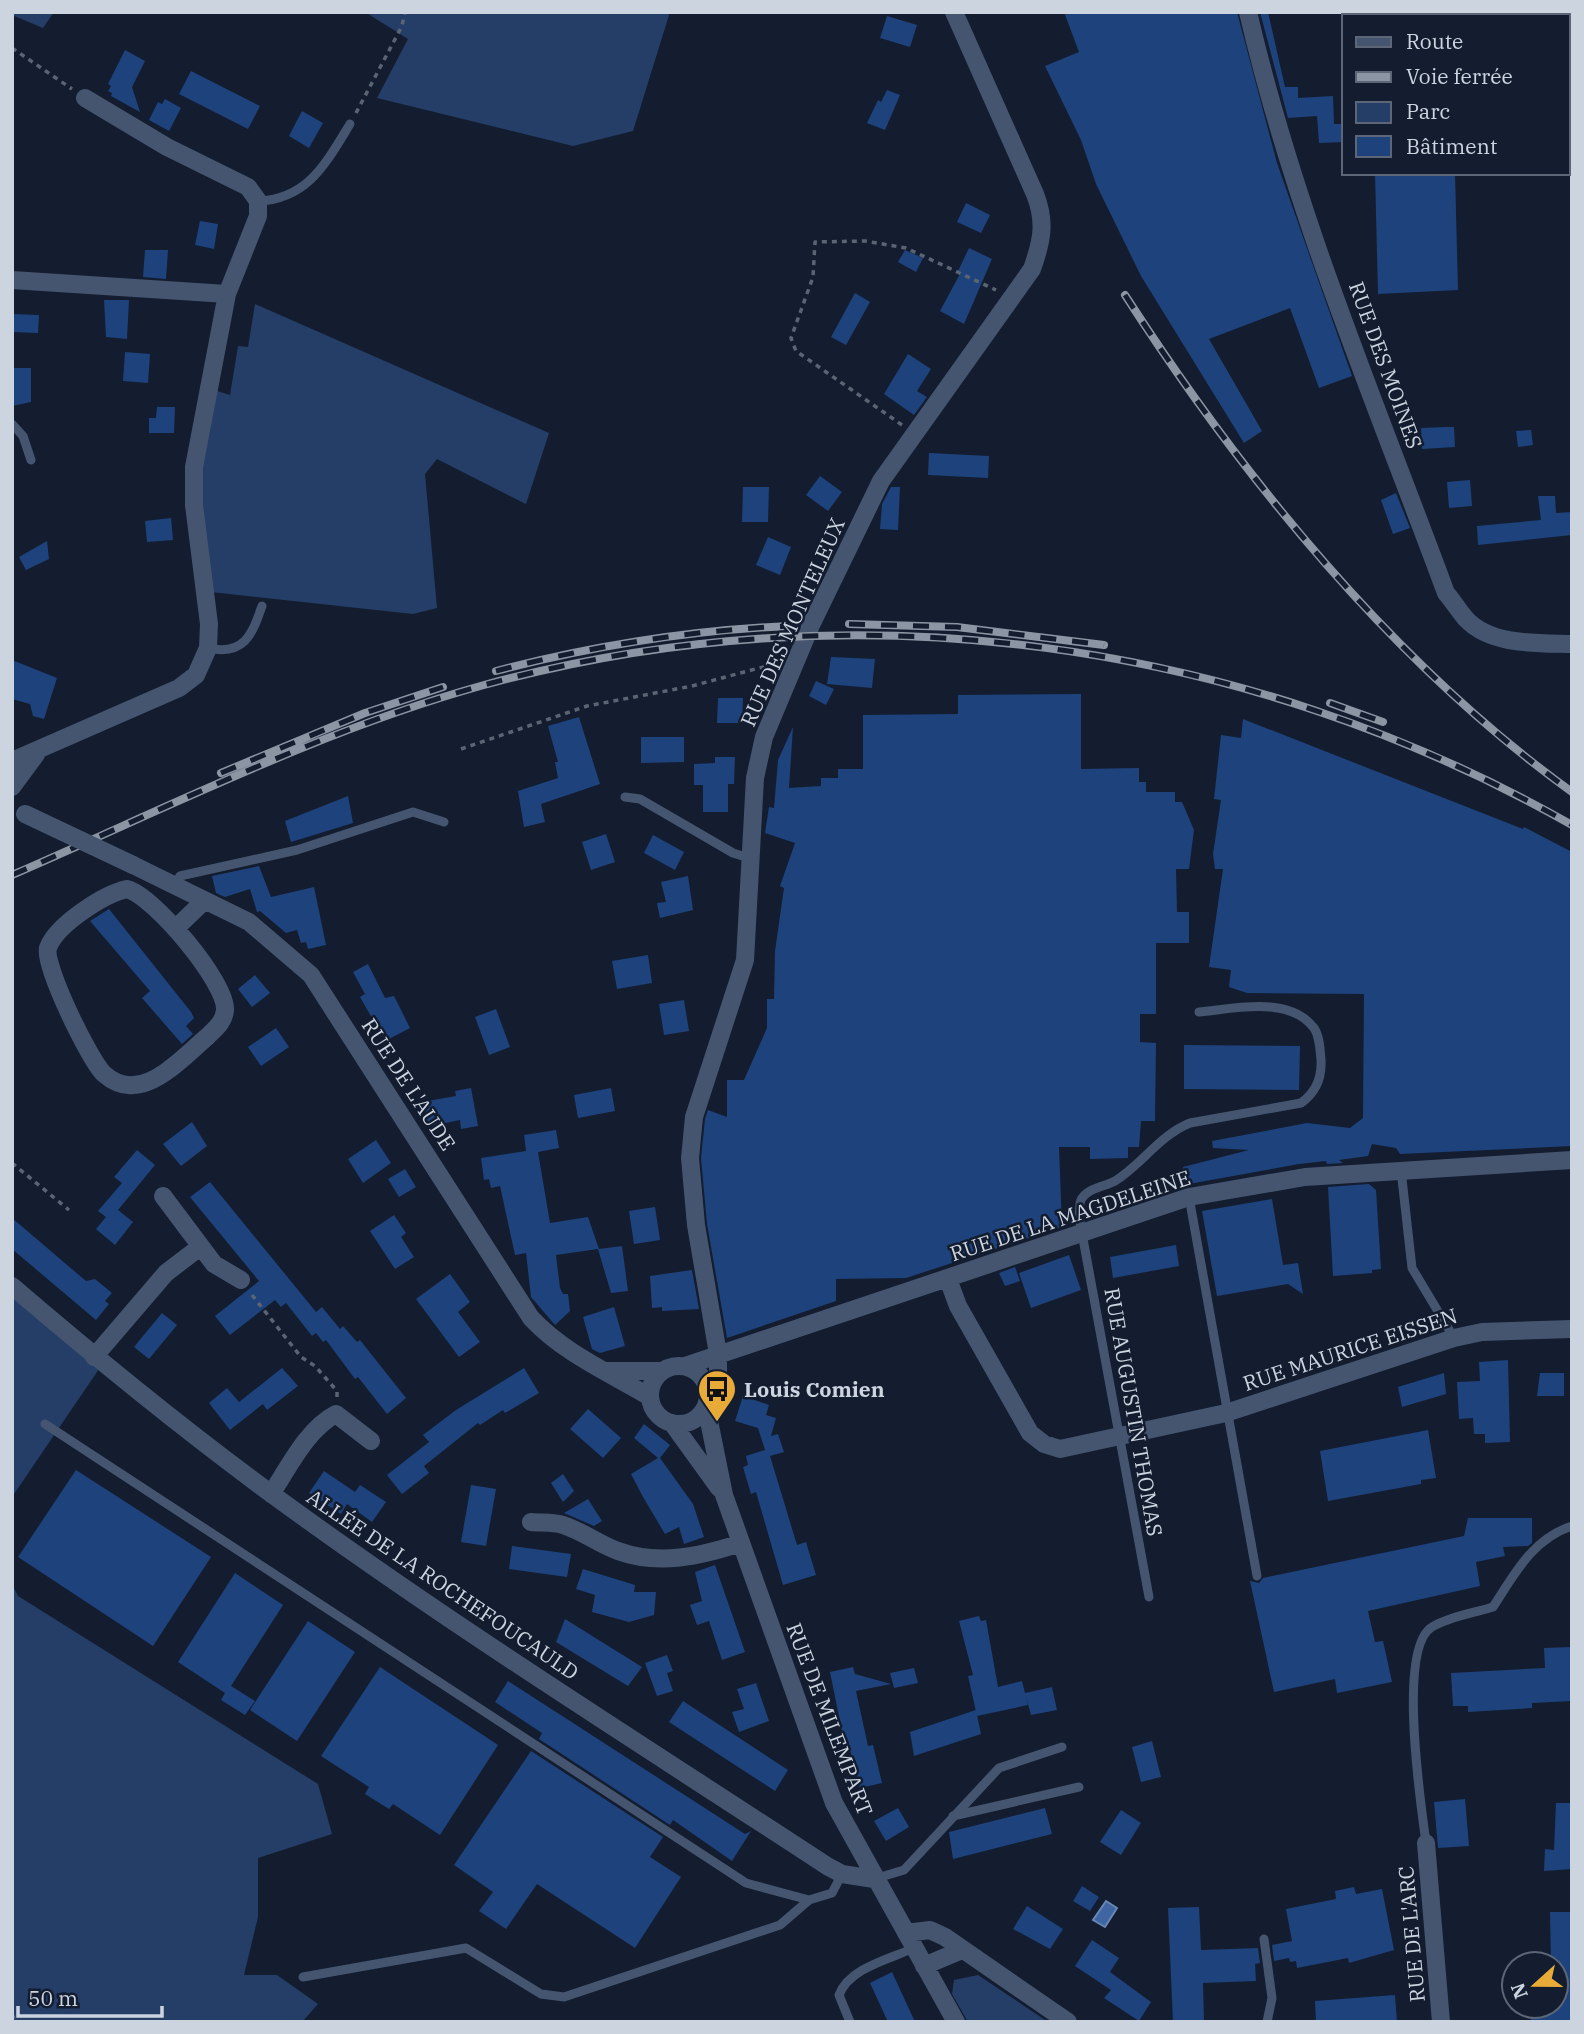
<svg xmlns="http://www.w3.org/2000/svg" width="1584" height="2034" font-family="'IBM Plex Serif',serif">
<style>
.green{fill:#243e68}
.water{fill:#3f65a2;stroke:#6986b5;stroke-width:2}
.building{fill:#1e427c}
.lines{fill:none;stroke-linecap:round;stroke-linejoin:round}
.path{stroke:#5a6473;stroke-width:3.5;stroke-dasharray:5 5;stroke-linecap:butt}
.lane{stroke:#455570;stroke-width:9}
.street{stroke:#455570;stroke-width:18}
.rail-casing{stroke:#8c95a3;stroke-width:8}
.rail{stroke:#131d2f;stroke-width:5;stroke-dasharray:16;stroke-linecap:butt}
.street-bridge{stroke:#455570;stroke-width:18}
.labels{text-anchor:middle;dominant-baseline:central;stroke-width:5;stroke-linejoin:round;paint-order:stroke}
.street-label{font-size:21px;fill:#ccd4e0;stroke:#131d2f}
.poi-label{font-size:21px;font-weight:bold;fill:#ccd4e0;stroke:#131d2f;text-anchor:start}
</style>
<rect width="100%" height="100%" fill="#131d2f"/>
<path class="green" d="M12,12H54L43,28L12,15Z
M365,12H670L633,131L573,146L377,98L408,39Z
M255,304L549,433L526,504L437,459L425,474L437,608L413,614L211,592L197,505L214,390L230,395L238,346L248,347Z
M12,1297L99,1369L12,1497Z
M12,1584L18,1596L318,1784L332,1834L258,1858V1917L244,1975H277L318,2004L302,2022H12Z
M978,1975L1048,2022H968L952,1994L954,1980Z"/>
<path class="water" d="M1106,1901L1117,1908L1105,1927L1093,1920Z"/>
<path class="building" d="M1064,12H1237L1277,163L1352,376L1319,388L1290,308L1209,339L1262,431L1244,443L1141,276L1096,184L1081,140L1045,66L1079,52Z
M1260,12H1268L1285,87H1298V98L1333,96L1334,124H1344V142L1319,143L1317,116L1288,118Z
M887,16L917,25L910,47L880,38Z
M125,50L145,61L132,87L140,112L111,96L112,93L108,91L111,86L108,84Z
M191,71L260,106L248,129L179,94Z
M887,90L900,95L885,130L867,123L878,100L881,102Z
M165,99L181,108L169,131L149,120L158,102L162,104Z
M302,111L323,123L309,148L289,136Z
M1375,173H1455L1458,290L1378,294Z
M966,203L990,215L981,233L957,222Z
M200,221L218,224L214,249L195,245Z
M969,248L992,259L964,324L940,311L961,272L958,271Z
M145,250H168L166,279L143,277Z
M905,250L923,258L916,272L898,262Z
M855,293L870,302L846,345L831,337Z
M104,300H129L127,339L106,337Z
M12,314L39,315L38,333L12,332Z
M125,352L150,354L148,383L123,381Z
M908,354L931,369L917,391L927,397L914,415L884,394Z
M12,368H31V402L12,406Z
M157,407H175L174,433H149V418H156Z
M1446,427H1454L1455,447L1422,449L1421,428Z
M1531,430L1533,445L1518,447L1516,431Z
M929,453L989,456L988,478L928,475Z
M820,476L842,492L828,511L806,495Z
M1470,480L1472,506L1449,508L1447,482Z
M743,487H769L768,522H742Z
M891,487H900L898,530L880,529L882,504Z
M1396,493L1410,528L1393,534L1381,500Z
M1538,496H1555L1556,513L1572,512V535L1478,545L1477,526L1541,520Z
M171,518L173,540L147,542L145,521Z
M768,537L791,547L780,575L756,565Z
M47,541L49,559L26,570L19,557Z
M831,657L875,659L872,688L827,684Z
M12,660L57,678L44,719L33,716L30,704L12,699Z
M816,681L834,689L826,705L809,696Z
M1081,694V769L1139,768V782H1146V792H1175V802H1182L1194,830L1189,869H1176L1177,912H1189V943H1156V1014H1140V1042L1156,1043L1155,1121H1141L1139,1147H1128V1158L1090,1159V1147H1059L1062,1227L906,1278L836,1279V1301L727,1338L707,1224L701,1158L705,1119L708,1110L727,1117V1080H744L767,1028V999H774L775,951L784,888L780,886L795,843L765,833L769,807L774,808L778,760L793,727L789,788L821,786V778H838V769H863V715L958,714V695Z
M718,698H743L742,723H717Z
M579,717L600,784L541,804L545,822L524,827L518,791L558,778L555,762H558L548,726Z
M1243,719L1523,829L1524,827L1572,852V1146L1400,1154L1396,1148L1372,1144L1368,1156L1339,1160L1343,1163L1327,1164L1326,1161L1299,1164L1183,1185V1167L1249,1150L1213,1148L1212,1141L1307,1123L1350,1128L1363,1118L1364,994L1247,993L1229,987L1231,970L1209,967L1223,869H1215L1213,854L1221,800L1214,799L1221,735L1241,738Z
M641,737H684V762L641,763Z
M715,757H735L734,784H728V812H703V785H694V764L715,763Z
M348,796L353,823L291,842L285,821Z
M606,834L615,862L591,870L582,842Z
M653,835L684,852L675,870L644,853Z
M259,866L271,897L314,887L326,945L308,949L306,942L301,943L297,930L286,933L260,911L257,912L250,889L225,897L216,893L212,876Z
M688,876L693,910L660,918L657,903L666,902L661,882Z
M109,909L191,1012L194,1018L186,1026L193,1034L182,1044L142,998L150,991L90,921Z
M648,955L652,983L617,989L612,961Z
M368,964L385,998L394,996L410,1028L389,1039H384L360,997L365,994L353,972Z
M255,975L270,993L252,1007L238,989Z
M684,1000L689,1031L664,1035L659,1004Z
M496,1009L510,1047L489,1055L475,1017Z
M276,1028L289,1047L261,1066L248,1047Z
M1184,1045L1300,1046L1299,1090L1184,1089Z
M471,1088L478,1126L461,1129L460,1120L427,1127L422,1102L456,1096L455,1091Z
M611,1088L615,1111L578,1118L574,1095Z
M192,1122L207,1146L181,1166L163,1144Z
M556,1130L559,1148L538,1152L550,1223L588,1217L599,1249L622,1246L628,1291L611,1293L598,1249L556,1255L560,1288L563,1294H568L570,1311L555,1325L531,1297L526,1253L515,1255L500,1186L491,1188L489,1179L484,1180L481,1158L526,1151L524,1135Z
M376,1140L391,1163L363,1183L348,1159Z
M137,1150L155,1165L118,1210L133,1222L115,1245L96,1229L106,1217L98,1211L122,1183L114,1177Z
M405,1169L416,1187L399,1197L388,1179Z
M210,1182L316,1312L322,1307L340,1329L343,1326L357,1342L360,1340L406,1398L387,1414L358,1377L355,1379L326,1340L323,1342L316,1333L312,1336L286,1303L281,1307L275,1300L230,1335L215,1316L259,1281L190,1197Z
M1369,1184L1376,1190L1381,1269L1372,1270V1273L1333,1276L1328,1187Z
M1272,1199L1283,1265L1298,1263L1303,1294L1288,1284L1217,1296L1202,1211Z
M655,1207L660,1240L634,1244L629,1211Z
M394,1215L406,1233L401,1237L414,1257L395,1269L370,1231Z
M12,1218L86,1281L95,1279L112,1293L105,1301L109,1304L96,1320L12,1249Z
M1176,1245L1179,1266L1113,1278L1110,1257Z
M1069,1255L1081,1290L1031,1308L1019,1273Z
M1015,1267L1020,1281L1005,1286L999,1273Z
M692,1270L699,1309L662,1311V1307L652,1308L650,1276Z
M450,1274L470,1302L458,1312L480,1342L459,1357L416,1299Z
M614,1307L625,1346L600,1353L592,1349L583,1317Z
M162,1313L177,1325L149,1359L134,1347Z
M1508,1360L1510,1442L1485,1443V1434H1474L1473,1418L1459,1419L1457,1382L1480,1381L1479,1362Z
M282,1368L298,1386L267,1410L263,1404L230,1430L209,1403L227,1388L239,1402Z
M524,1368L539,1393L505,1413L503,1410L480,1425L478,1423L424,1466L429,1473L402,1494L387,1475L429,1442L423,1435L456,1410Z
M1444,1373L1446,1394L1402,1407L1398,1387Z
M1540,1373H1564V1396H1537Z
M743,1396L769,1405L766,1415L776,1418L771,1436L778,1434L784,1452L770,1456L797,1545L806,1542L816,1575L783,1585L756,1492L751,1494L743,1467L748,1465L746,1456L765,1450L758,1428L735,1421Z
M588,1409L621,1438L603,1458L570,1429Z
M644,1424L670,1445L660,1458L693,1504L704,1537L684,1544L679,1527L665,1534L643,1497L631,1474L658,1458L634,1438Z
M1428,1430L1436,1478L1421,1480V1484L1328,1501L1320,1451Z
M76,1470L211,1557L153,1646L18,1557Z
M324,1471L355,1492L360,1485L386,1502L372,1522L347,1504L341,1514L309,1493Z
M563,1474L574,1491L563,1502L551,1483Z
M471,1485L496,1489L486,1546L461,1542Z
M588,1499L602,1521L594,1526L564,1513Z
M1468,1518H1532V1543L1528,1546L1503,1547L1505,1556L1476,1562L1480,1586L1368,1611L1375,1642L1383,1641L1392,1682L1337,1693L1335,1679L1274,1692L1250,1581L1259,1583L1263,1578L1464,1536Z
M512,1546L571,1554L567,1577L509,1569Z
M715,1565L745,1652L722,1660L709,1621L697,1625L690,1605L702,1601L695,1572Z
M583,1569L635,1585L634,1592H656L654,1615L629,1622L592,1612L595,1595L576,1589Z
M235,1573L283,1605L231,1686L255,1701L245,1715L221,1700L225,1693L178,1662Z
M979,1616L981,1621L986,1620L998,1687L1022,1681L1028,1705L977,1716L968,1676L973,1675L959,1621Z
M565,1619L642,1667L628,1686L556,1642Z
M308,1621L355,1652L297,1741L250,1710Z
M1572,1647V1701L1532,1703V1708L1468,1712V1706H1453L1451,1673L1545,1668L1544,1648Z
M667,1655L673,1671L667,1673L673,1691L657,1696L645,1663Z
M380,1667L498,1745L440,1835L393,1804L389,1809L365,1794L369,1787L321,1756Z
M853,1667L855,1674L891,1684L856,1691L868,1746L873,1745L882,1783L860,1788L850,1750L846,1751L830,1672Z
M914,1668L918,1683L894,1688L890,1673Z
M508,1681L745,1834L751,1831L732,1861L673,1820L670,1825L539,1739L542,1733L495,1702Z
M756,1683L769,1721L739,1732L732,1712L744,1709L737,1689Z
M1052,1687L1057,1710L1031,1715L1025,1693Z
M683,1701L788,1770L775,1791L669,1722Z
M976,1710L981,1734L914,1756L910,1732Z
M1152,1741L1161,1777L1141,1782L1132,1747Z
M531,1751L663,1837L650,1857L681,1877L635,1948L537,1884L506,1929L479,1911L493,1892L454,1865Z
M1465,1799L1469,1846L1438,1848L1434,1802Z
M1556,1803H1572V1869L1544,1871L1545,1849L1554,1850Z
M898,1808L909,1827L886,1841L874,1821Z
M1045,1808L1052,1834L953,1859L949,1832Z
M1121,1810L1141,1823L1121,1855L1100,1842Z
M1082,1886L1099,1897L1090,1911L1073,1901Z
M1354,1887L1356,1894L1382,1889L1394,1950L1349,1963L1348,1958L1297,1968L1296,1961L1290,1962L1289,1958L1274,1961L1272,1945L1292,1941L1286,1909L1336,1899L1335,1891Z
M1027,1906L1063,1929L1050,1949L1013,1929Z
M1199,1907L1201,1950L1258,1948L1260,1963L1255,1964L1256,1981L1203,1983L1204,2022H1173L1168,1908Z
M1550,1912H1572V2022H1531V2006H1556V1964H1551Z
M1092,1940L1119,1958L1110,1972L1151,2002L1139,2021L1104,1998L1111,1990L1075,1966Z
M892,1972L915,2022H888L870,1983Z
M1395,1995L1397,2022H1316L1315,2001Z"/>
<g class="lines">
<path class="path" d="M12,48L72,89
M356,113L402,26L405,12
M902,425L796,351L791,338L813,277L815,242L865,241L906,248L996,290
M461,749L587,706L692,686L774,664
M12,1163L69,1210
M252,1295L301,1357L315,1366L337,1391V1398
M12,2014L16,2022"/>
<path class="lane" d="M258,201C308,199 326,163 350,124
M12,424L23,436L31,460
M208,648C244,656 252,635 262,606
M625,797L640,799L733,853L752,859
M173,886L180,876L297,850L413,812L444,822
M1401,1170L1412,1268L1454,1338
M1189,1197L1257,1576
M45,1424L746,1883L809,1900L832,1893L842,1874
M1149,1597L1079,1217C1080,1212 1079,1204 1081,1200C1087,1188 1104,1187 1115,1181C1142,1164 1160,1135 1190,1123L1301,1103C1315,1093 1322,1078 1321,1060C1320,1050 1320,1037 1314,1028C1289,995 1233,1009 1199,1012
M953,1816L1079,1787
M1426,1843C1421,1805 1397,1648 1432,1627C1448,1617 1474,1613 1493,1607C1514,1575 1532,1539 1572,1526
M874,1879L904,1870L999,1768L1062,1747
M1264,1939L1272,1998L1267,2022
M303,1977L466,1948L541,1994L564,1997L780,1925L809,1900
M850,2022L839,1995C849,1968 890,1959 914,1948"/>
<path class="street" d="M1248,12C1294,211 1375,401 1446,593C1453,601 1459,611 1466,619C1491,646 1539,643 1572,644
M12,280L227,294
M12,761L179,688L196,675L208,648L209,624L194,505V467L227,294L258,216V201L248,187L167,147L85,98
M12,787L37,753
M133,865L249,922L311,975L531,1318C565,1354 608,1372 650,1397
M127,889C154,896 227,983 225,1010C224,1022 216,1028 208,1036C189,1052 159,1085 133,1085C122,1086 112,1081 104,1074C90,1061 43,965 48,948C56,925 104,894 127,889Z
M176,928L204,901
M163,1196L214,1264L241,1280
M948,1279L958,1306L1030,1433L1044,1444L1060,1449L1226,1413L1454,1338L1482,1332L1572,1329
M12,1286C96,1358 183,1429 273,1495C452,1626 641,1744 827,1866L842,1874L874,1879
M94,1357L166,1273L200,1247
M685,1366L1189,1197L1305,1177L1572,1160
M650 1395a29 29 0 1 1 58 0a29 29 0 1 1-58 0Z
M607,1371H663
M708,1392L718,1376V1354L696,1225L690,1158L694,1117L745,960L755,778L764,737L811,625L881,481L1032,269C1042,241 1046,222 1035,194L954,12
M706,1406L724,1495L834,1803L956,2022
M672,1423L719,1488
M271,1494C289,1467 307,1429 336,1414L371,1441
M531,1522C541,1523 554,1522 563,1525C582,1531 599,1544 618,1551C659,1566 701,1556 741,1543
M1426,1843L1441,2022
M906,1933L930,1930L945,1937L1068,2022
M924,1966L962,1950"/>
<defs>
<path id="rail" d="M1125,295C1243,478 1394,664 1572,792
M849,624L957,627L1104,645
M496,671C592,646 691,630 790,626
M1330,703L1383,722
M221,773L365,713L443,687
M12,875C167,808 321,730 484,685C850,585 1243,638 1572,825"/>
</defs>
<use href="#rail" class="rail-casing"/>
<use href="#rail" class="rail"/>
<path class="street-bridge" d="M25,814L133,865"/>
</g>
<defs>
<symbol id="bus-pin" viewBox="-11 -11 22 30"><path d="M0 17L-7.5 6A9.5 9.5 0 1 1 7.5 6Z" fill="#e8ab37" stroke="#131d2f"/><path d="M-5-6H5V4H4V6H2V4H-2V6H-4V4H-5ZM-3.5-4V0h7V-4ZM-3.5 1.2v1.5H-2V1.2ZM2 1.2v1.5H3.5V1.2Z" fill="#111"/></symbol>
</defs>
<g fill-rule="evenodd">
<use href="#bus-pin" x="695" y="1367" width="44" height="60"/>
</g>
<g class="labels">
<g class="street-label">
<text transform="translate(1386 365) rotate(70)">RUE DES MOINES</text>
<text transform="translate(792 622) rotate(-66)">RUE DES MONTELEUX</text>
<text transform="translate(409 1084) rotate(57)">RUE DE L'AUDE</text>
<text transform="translate(1070 1215) rotate(-18)">RUE DE LA MAGDELEINE</text>
<text transform="translate(1350 1349) rotate(-18)">RUE MAURICE EISSEN</text>
<text transform="translate(1134 1412) rotate(80)">RUE AUGUSTIN THOMAS</text>
<text transform="translate(443 1584) rotate(34)">ALLÉE DE LA ROCHEFOUCAULD</text>
<text transform="translate(830 1719) rotate(69)">RUE DE MILEMPART</text>
<text transform="translate(1411 1934) rotate(-95)">RUE DE L'ARC</text>
</g>
<g class="poi-label">
<text x="744" y="1389">Louis Comien</text>
</g>
</g>
<rect width="1584" height="2034" fill="none" stroke="#ccd4e0" stroke-width="28"/>
<rect x="1342" y="14" width="228" height="161" fill="#131d2f" stroke="#5d6676" stroke-width="2"/>
<rect x="1356" y="37" width="35" height="10" fill="#455570" stroke="#5d6676" stroke-width="2"/>
<text x="1406" y="49" font-size="21" fill="#ccd4e0">Route</text>
<rect x="1356" y="72" width="35" height="10" fill="#8c95a3" stroke="#5d6676" stroke-width="2"/>
<text x="1406" y="84" font-size="21" fill="#ccd4e0">Voie ferrée</text>
<rect x="1356" y="102" width="35" height="21" fill="#243e68" stroke="#5d6676" stroke-width="2"/>
<text x="1406" y="119" font-size="21" fill="#ccd4e0">Parc</text>
<rect x="1356" y="136" width="35" height="21" fill="#1e427c" stroke="#5d6676" stroke-width="2"/>
<text x="1406" y="154" font-size="21" fill="#ccd4e0">Bâtiment</text>
<g transform="translate(1535 1985) rotate(249)"><circle r="33" fill="#131d2f" stroke="#5d6676" stroke-width="2"/>
<path d="M0-5L12 26L0 18L-12 26Z" fill="#e8ab37"/>
<text y="-10" font-size="19" font-weight="bold" text-anchor="middle" fill="#ccd4e0">N</text>
</g>
<path d="M18 2006v10h144v-10" fill="none" stroke="#ccd4e0" stroke-width="3.5"/>
<text x="28" y="2006" font-size="21" fill="#ccd4e0" stroke="#131d2f" stroke-width="5" paint-order="stroke">50 m</text>
</svg>
